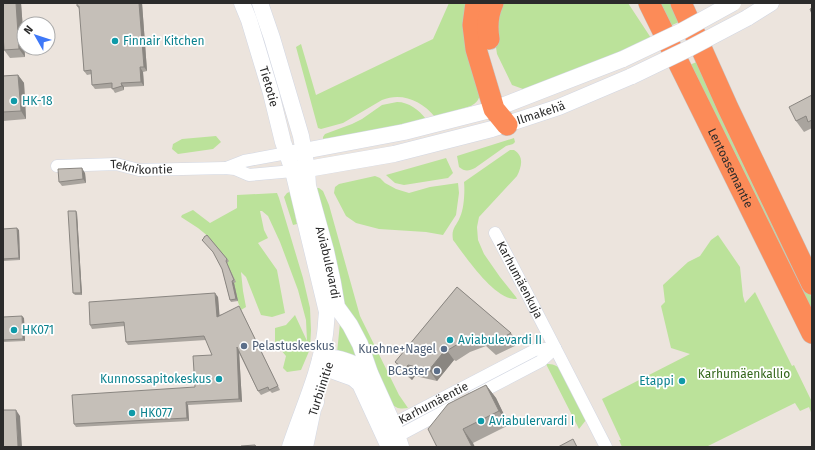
<svg xmlns="http://www.w3.org/2000/svg" width="815" height="450" font-family="'Fira Sans',sans-serif">
<style>
.green{fill:#bbe29a}
.lines{fill:none;stroke-linecap:round;stroke-linejoin:round}
.street-casing{stroke:#d2d7e3;stroke-width:13}
.secondary-casing{stroke:#d2d7e3;stroke-width:17}
.highway-casing{stroke:#c4c4c4;stroke-width:22}
.street{stroke:#fff;stroke-width:12}
.secondary{stroke:#fff;stroke-width:16}
.highway{stroke:#fc8b58;stroke-width:21}
.secondary-bridge-casing{stroke:#d2d7e3;stroke-width:17;stroke-linecap:butt}
.secondary-bridge{stroke:#fff;stroke-width:16}
.wall{fill:#a9a49e}
.shaded-wall{fill:#8a8681}
.building{fill:#c5bfb8;stroke:#8a8681}
.culture-dot{fill:#0f9aa8;stroke:#fff;stroke-width:1.5}
.service-dot{fill:#5c6f8a;stroke:#fff;stroke-width:1.5}
.labels{text-anchor:middle;dominant-baseline:central;stroke-width:3.5;stroke-linejoin:round;paint-order:stroke}
.culture-label{font-size:12px;fill:#0d838f;stroke:#fff;text-anchor:start}
.street-label{font-size:12px;fill:#2b2b2b;stroke:#fff}
.service-label{font-size:12px;fill:#4e5e75;stroke:#fff;text-anchor:end}
.park-label{font-size:12px;fill:#34671b;stroke:#fff}
</style>
<rect width="100%" height="100%" fill="#ece4dd"/>
<path class="green" d="M449,3H470L480,94C479,100 476,103 471,106L435,117C422,101 402,92 382,100L343,123L321,129L318,128L296,47L301,44L316,95L433,39Z
M498,3H628L651,38L597,63L538,86L523,89L512,85L497,54L493,27Z
M658,3H671L679,22L670,26Z
M699,61L754,182L812,298V321L687,66Z
M397,102C409,102 419,110 426,119L376,131L323,139V137L325,134L352,124L362,119L382,105Z
M216,136L221,142L213,149L178,154L172,149L173,144L182,139Z
M514,138L515,142L513,144L506,146L475,168C469,171 465,172 459,167L457,156Z
M510,150H514C524,156 522,166 517,176L479,217L477,227L478,240L484,254L500,277L516,297L517,299C495,301 466,257 453,240C451,228 456,227 460,217C464,209 465,191 464,182Z
M446,158L453,173L448,178L404,185L395,183L386,175Z
M375,176L380,178L385,183L396,189L409,193L430,187L458,183L459,193L456,215L443,235L426,232L379,229L356,223L346,216L334,193L335,187L339,184Z
M316,188H319L323,191L329,205L360,316L399,395L408,408C401,409 396,409 391,403L345,311Z
M292,191C295,202 294,214 297,224L293,225L284,197L287,193Z
M277,193L279,198L303,278L310,308L311,330L310,349L301,370L287,372L283,368L286,356L275,343V328L286,325L295,315L307,341L306,320L298,290L280,242L268,216L262,211H260L264,230L268,238L258,243L277,270L285,313L272,317L261,315L246,277L241,272L243,291L246,307L241,310L233,289L209,237L198,228L181,217L182,215L193,210L210,223L237,208V195Z
M718,235L740,267L743,296L745,303L755,292L792,366L794,365L812,402V415L809,407L800,411L795,403L706,447H622L619,440H621L602,399L690,354L671,348L661,306L665,302L663,285L688,262L700,256L711,240Z
M340,323L362,359L337,353Z
M546,364C553,364 557,365 561,370L586,420L579,429Z"/>
<g class="lines">
<defs>
<g id="street">
<path id="s1" d="M57,166L116,164L139,170L225,168L235,169L249,175L293,171"/>
<path d="M226,168L244,161L287,153"/>
<path id="s2" d="M495,233C533,304 569,375 606,447"/>
<path d="M474,396L541,361L555,348"/>
<path id="s3" d="M389,429L393,424L535,350L555,348"/>
<path d="M390,436H398L454,406"/>
</g>
<g id="secondary">
<path id="s4" d="M242,3L249,20L271,93L283,142L293,171L327,312C326,320 326,327 325,334C320,373 302,410 290,447"/>
<path id="s5" d="M260,3L272,38L301,136L307,169L308,186L326,251L333,283L337,307L350,325L360,344L370,373L393,424L401,447"/>
<path d="M747,18L771,3"/>
<path d="M293,153L404,132L494,109L623,59"/>
<path id="s6" d="M296,171L394,154L492,129L559,107L632,76"/>
<path d="M320,360L328,369L353,378L360,384L389,447"/>
<path d="M320,360C324,359 329,358 333,358C346,359 359,366 370,373"/>
<path d="M305,447L313,409L316,402"/>
</g>
<g id="highway">
<path d="M476,3L473,25L476,49L494,109L507,125"/>
<path id="s7" d="M649,3L812,333"/>
<path d="M681,3L728,108L812,284"/>
<path d="M489,39C487,27 488,14 493,3"/>
</g>
</defs>
<use href="#street" class="street-casing"/>
<use href="#secondary" class="secondary-casing"/>
<use href="#highway" class="highway-casing"/>
<use href="#street" class="street"/>
<use href="#secondary" class="secondary"/>
<use href="#highway" class="highway"/>
<defs>
<path id="secondary-bridge" d="M623,59L682,31L733,3
M632,76L690,48L747,18"/>
</defs>
<use href="#secondary-bridge" class="secondary-bridge-casing"/>
<use href="#secondary-bridge" class="secondary-bridge"/>
</g>
<path class="wall" d="M3,3H21L25,57L10,58L4,50Z
M142,3L147,71L143,72L144,86L124,87V90L115,93L112,88L95,89L92,85V74L87,75L84,71L80,10L77,6Z
M18,75L24,83L26,119L3,121V76Z
M812,95V128L804,132L796,121Z
M85,173L86,183L62,186L59,182Z
M77,213L82,295H75L73,293Z
M3,229L19,230L20,260L3,261Z
M207,235L229,261L227,263L236,282L234,283L238,301L231,302L230,300L222,269Z
M457,287L511,333L519,344L496,355L486,346L470,352L456,361L454,360L437,381L415,376L412,380L403,373L395,362Z
M218,297L219,315L241,310L280,390L272,393L270,391L261,395L258,391L239,353L242,402L188,405L189,421L76,427L74,424L195,387L212,355L206,340L128,345L126,342L125,326L92,329L90,325Z
M3,317L24,318L25,341L3,342Z
M486,385L496,398L509,425L473,443L437,447Z"/>
<path class="shaded-wall" d="M16,3H21L25,57L19,49Z
M139,3H142L147,71L144,67Z
M140,67L143,72L144,86L141,82Z
M18,75L24,83L26,119L21,111Z
M121,83L124,87V90L122,86Z
M82,168L85,173L86,183L83,179Z
M76,211L77,213L82,295L81,293Z
M17,228L19,230L20,260L19,258Z
M232,281L234,283L238,301L236,299Z
M215,293L218,297L220,320L217,317Z
M22,316L24,318L25,341L23,339Z
M237,347L239,351L242,402L239,399Z
M446,349L454,360L437,381L429,370Z
M408,365L415,376L412,380L404,369Z
M486,385L496,398L509,425L499,411Z
M186,402L188,405L189,421L187,418Z
M16,410L20,416L22,447H18Z
M463,429L473,443L475,447H472Z"/>
<path class="building" d="M3,3H16L19,49L4,50L3,34Z
M77,3H139L144,67H140L141,82L121,83L122,86L112,89V83L92,85L91,70L84,71L79,6H77Z
M812,8V14L810,9Z
M18,75L21,111L3,112V76Z
M812,95V120L808,122L806,116L796,121L789,107Z
M82,168L83,179L59,182L58,169Z
M68,211H76L81,293H73Z
M17,228L19,258L3,259V229Z
M207,235L227,259L226,261L234,280L232,281L236,299L230,300L222,269L213,252L202,240L204,238V237Z
M457,287L511,333L489,345L478,336L463,341L448,350L446,349L429,370L408,365L404,369L395,362Z
M215,293L217,317L239,306L278,386L269,390L268,387L258,391L237,347L239,399L186,402L187,418L74,424L72,395L195,387L193,356L212,355L204,336L126,342L124,322L90,325L89,302Z
M22,316L23,339L3,340V317Z
M486,385L499,411L463,429L472,447H437L428,429L448,404Z
M3,410H16L18,447H3Z
M573,439L577,447H558Z
M255,445L256,447H241V446Z"/>
<g class="culture-dot">
<circle cx="115" cy="41" r="4"/>
<circle cx="14" cy="101" r="4"/>
<circle cx="14" cy="330" r="4"/>
<circle cx="450" cy="340" r="4"/>
<circle cx="219" cy="379" r="4"/>
<circle cx="682" cy="381" r="4"/>
<circle cx="132" cy="413" r="4"/>
<circle cx="481" cy="421" r="4"/>
</g>
<g class="service-dot">
<circle cx="244" cy="346" r="4"/>
<circle cx="444" cy="349" r="4"/>
<circle cx="437" cy="371" r="4"/>
</g>
<g class="labels">
<g class="culture-label">
<text x="123" y="41">Finnair Kitchen</text>
<text x="22" y="101">HK-18</text>
<text x="22" y="330">HK071</text>
<text x="458" y="340">Aviabulevardi II</text>
<text x="211" y="379" text-anchor="end">Kunnossapitokeskus</text>
<text x="674" y="381" text-anchor="end">Etappi</text>
<text x="140" y="413">HK077</text>
<text x="489" y="421">Aviabulervardi I</text>
</g>
<g class="street-label">
<text stroke="none"><textPath href="#s4" startOffset="88">Tietotie</textPath></text>
<text stroke="none"><textPath href="#s6" startOffset="252">Ilmakehä</textPath></text>
<text stroke="none"><textPath href="#s1" startOffset="85">Teknikontie</textPath></text>
<text stroke="none"><textPath href="#s7" startOffset="184">Lentoasemantie</textPath></text>
<text stroke="none"><textPath href="#s5" startOffset="269">Aviabulevardi</textPath></text>
<text stroke="none"><textPath href="#s2" startOffset="53">Karhumäenkuja</textPath></text>
<text transform="translate(321 389) rotate(-72)">Turbiinitie</text>
<text stroke="none"><textPath href="#s3" startOffset="52">Karhumäentie</textPath></text>
</g>
<g class="service-label">
<text x="252" y="346" text-anchor="start">Pelastuskeskus</text>
<text x="436" y="349">Kuehne+Nagel</text>
<text x="429" y="371">BCaster</text>
</g>
<g class="park-label">
<text x="744" y="374">Karhumäenkallio</text>
</g>
</g>
<rect width="815" height="450" fill="none" stroke="#2b2b2b" stroke-width="8"/>
<g transform="translate(36 36) rotate(309)"><circle r="19" fill="#ffffff" stroke="#aaaaaa"/>
<path d="M0-3L7 15L0 10L-7 15Z" fill="#3e78f8"/>
<text y="-6" font-size="11" font-weight="bold" text-anchor="middle" fill="#2b2b2b">N</text>
</g>
</svg>
